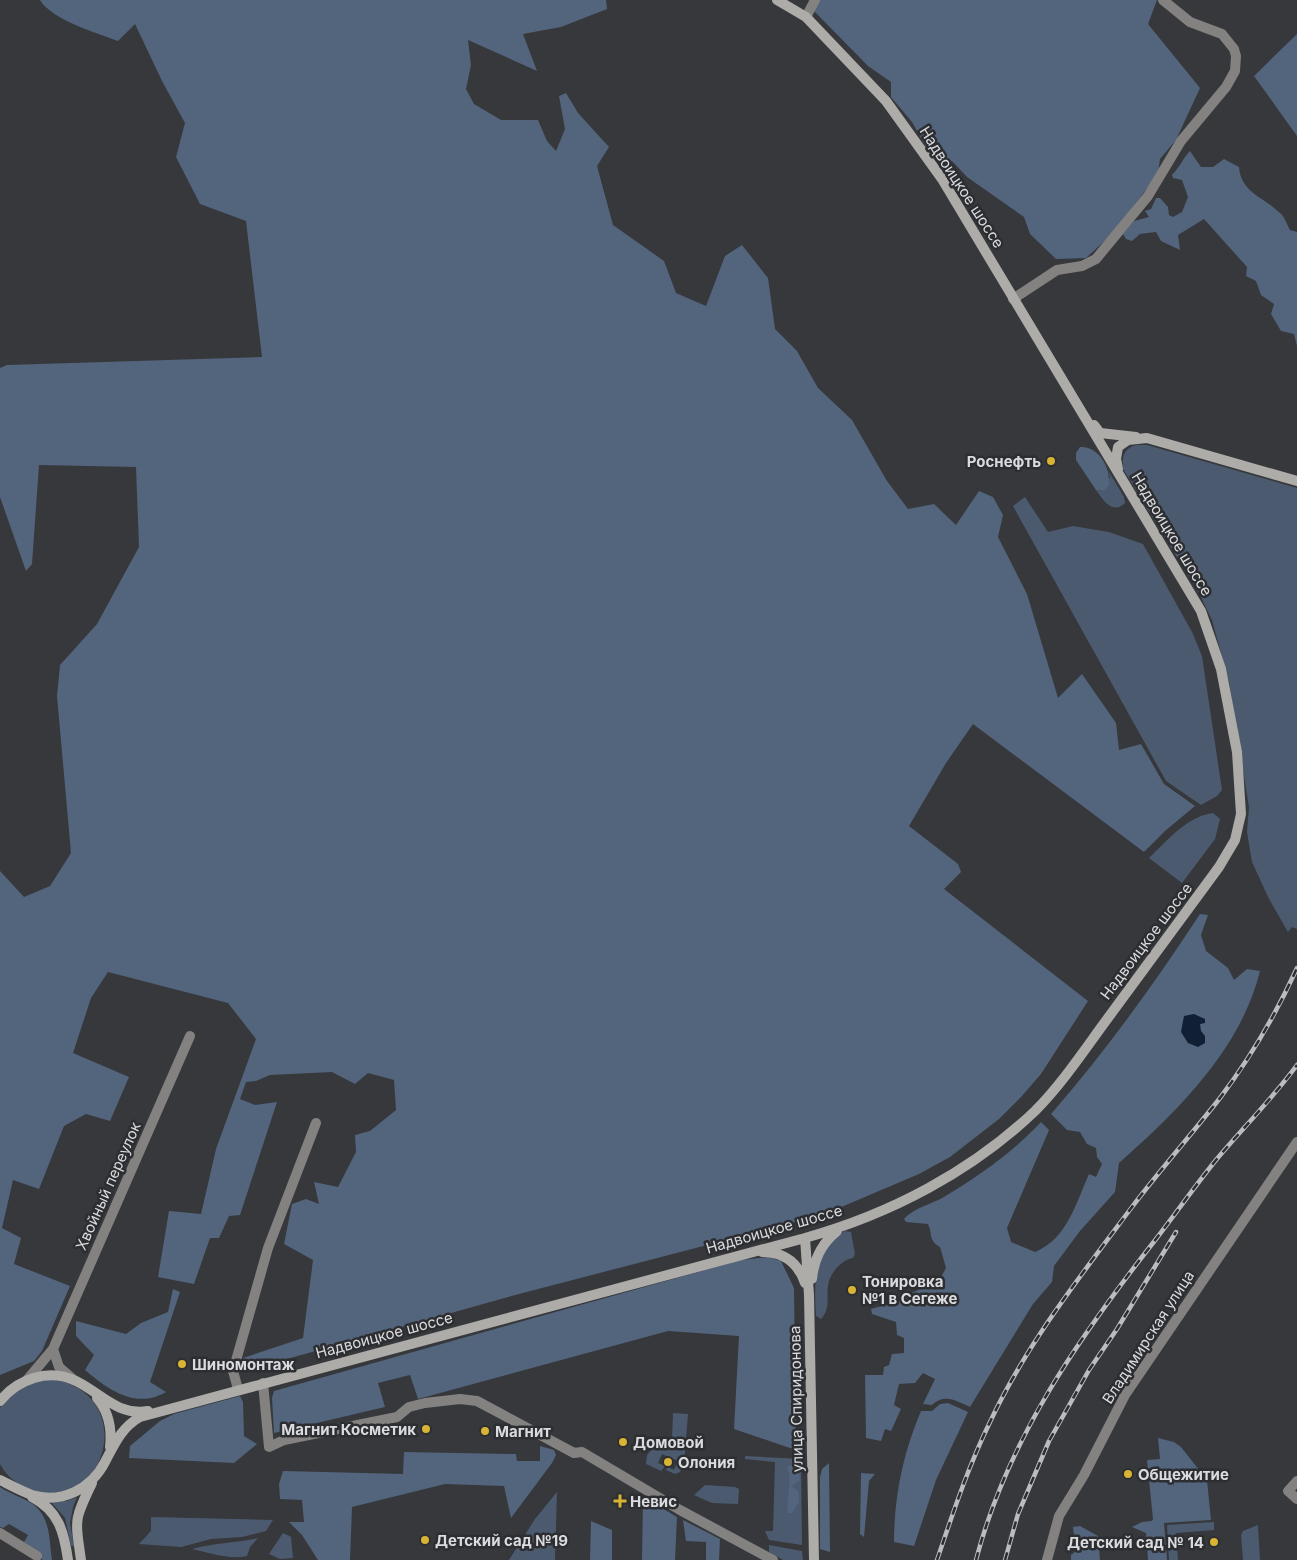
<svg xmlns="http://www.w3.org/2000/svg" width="1297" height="1560" font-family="Inter,sans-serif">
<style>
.green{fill:#4c5a70}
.forest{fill:#53647d}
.water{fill:#111f34}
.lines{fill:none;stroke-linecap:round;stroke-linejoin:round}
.street{stroke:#838280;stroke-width:10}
.secondary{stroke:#adaca9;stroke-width:10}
.rail-casing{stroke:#bbbcbf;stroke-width:4.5}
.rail{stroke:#2c2e31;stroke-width:2.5;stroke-dasharray:8;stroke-linecap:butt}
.poi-dot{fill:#d9b334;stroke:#2c2e31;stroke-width:2}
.labels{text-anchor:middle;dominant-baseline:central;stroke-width:5;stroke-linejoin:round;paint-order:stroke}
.street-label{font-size:15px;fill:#dadbde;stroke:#2c2e31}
.poi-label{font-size:15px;font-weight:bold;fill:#dadbde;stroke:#2c2e31;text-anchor:start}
</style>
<rect width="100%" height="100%" fill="#36383b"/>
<path class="green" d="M1136,445H1147L1297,488V929L1292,927L1288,932L1269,899L1252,862L1247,832L1249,807L1229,682L1212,620L1199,593L1123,469C1122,457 1123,449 1136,445Z
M1108,470L1124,497L1125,503C1112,515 1103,500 1096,490L1104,491L1110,477Z
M1025,497L1048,532L1073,526L1109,532L1143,544L1192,632L1202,656L1222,790L1217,796L1201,805L1166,781L1013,506Z
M1213,813L1220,819L1215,839L1182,883L1149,858C1168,840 1186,817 1213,813Z
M845,1231L851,1232L855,1254L853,1258C842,1259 829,1274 828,1286C826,1299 831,1308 821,1319L816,1316C814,1284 813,1248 845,1231Z
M49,1379C137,1389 111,1510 36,1491C21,1487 7,1478 0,1464V1408C10,1389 29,1383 49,1379Z
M673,1413L688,1414L686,1439H672Z
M681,1445L685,1448V1460L680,1472L675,1474L666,1470L668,1467L674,1470L678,1461L662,1454L658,1463L665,1466L661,1471L646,1464L647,1455L653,1448Z
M745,1456L801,1459L802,1545L769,1540L765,1531H773L775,1462L745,1459Z
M705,1485L735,1487L739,1489L738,1504L712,1503L694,1495Z
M557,1492L555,1560H509L535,1519Z
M77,1497L73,1507L70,1523L74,1546H71L65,1518L51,1502L67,1501Z
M151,1517L273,1520L266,1531L242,1537L211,1539L181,1547L139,1544L151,1531Z
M1214,1522V1530L1176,1533L1178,1560H1169L1167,1525Z
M1258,1525L1260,1560H1243L1241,1535L1243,1531Z
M283,1533L291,1537L293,1558L280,1559L269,1554Z
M258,1538L250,1547L247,1556C231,1560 209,1553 192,1549C214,1543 236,1543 258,1538Z
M769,1545L802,1551L803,1560H783L769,1552Z"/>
<path class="forest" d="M40,0H606L607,9L561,27L523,34L537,71L468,40L471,65L466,89L474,104L501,120H538L547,141L556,151L565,129L559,96L566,93L578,113L609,147L597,166L613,225L664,261L676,293L706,306L725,256L742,245L768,278L775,329L797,351L818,388L852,420L887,481L908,509L934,504L956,525L979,491L993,497L1003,515L998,537L1027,594L1058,698L1082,674L1116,723L1119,750L1141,744L1164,784L1195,806L1165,831L1144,852L973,724L946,763L909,826L958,864L961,872L944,889L1088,1001L1041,1074L1021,1097L999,1119L950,1157L919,1174L832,1211L807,1219L519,1294L241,1372L243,1358L303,1338L313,1260L284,1244L292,1204L306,1199L319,1204L314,1182L338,1187L356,1152L355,1135L370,1131L396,1110L394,1080L368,1073L355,1084L332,1072L270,1075L256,1081L246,1082L240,1099L255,1105L277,1102L240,1215L229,1216L219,1238H210L194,1284L158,1277L169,1211L201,1214L216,1149L256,1039L228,1003L108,972L91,998L73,1053L129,1077L110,1121L86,1114L64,1126L39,1189L13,1180L2,1228L21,1238L14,1264L70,1286L42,1351L34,1361L0,1375V871L24,897L50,886L71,853L57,696L60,665L97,624L139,547L136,467L39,465L32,564L26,571L0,497V368L7,365L262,357L246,221L200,204L176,157L185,123L162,81L135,24L118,41C97,33 52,20 40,0Z
M817,0H1157L1148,24L1200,88L1176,140L1160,159L1158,174L1111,235L1086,258L1056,259L1030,234L1024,217L967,177L953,162L926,147L912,122L891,97V82L868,66L813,10Z
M1297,34V136L1254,76Z
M1190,151L1201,167H1213L1224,159L1239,167C1241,193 1264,197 1280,213C1285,217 1287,225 1290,230L1297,232V346L1294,334L1281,331L1271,314L1274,304L1261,295L1256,281L1246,276L1247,267L1204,219L1178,235L1180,250L1161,241L1156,232L1140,234L1132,241L1126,239L1123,234L1134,221L1149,217L1145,211L1151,209L1156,198H1160L1168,207L1169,215L1173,217L1182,212L1188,197L1182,180L1173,178L1172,175C1180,167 1183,158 1190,151Z
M1080,447C1099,446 1111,468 1109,485L1104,491L1096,490L1076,460V453Z
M1200,914L1208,915L1201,935L1206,951L1228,968L1234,980L1247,969L1260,971C1241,1049 1177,1112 1119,1163L1115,1192L1080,1231L1054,1266L1052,1282L1033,1304L970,1407C956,1401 945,1393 932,1405L923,1404L935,1379L923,1373L915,1383L899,1384L894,1405L901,1409L891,1431L885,1429L881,1441L866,1438L865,1375H883L884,1367L889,1365L892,1354L904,1353V1338L897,1335L896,1322L872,1314L871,1309L892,1303L940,1279L946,1268L940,1247C928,1240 933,1235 928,1224L906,1222L904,1219C913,1208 932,1204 944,1197C979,1176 1013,1152 1041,1122L1049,1130L1007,1228L1011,1242L1035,1252C1067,1239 1076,1203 1089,1174L1096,1177L1102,1164L1097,1157L1096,1148L1087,1144L1080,1132L1067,1130L1051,1114C1106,1051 1154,984 1200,914Z
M768,1257L781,1261L794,1288L796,1450L734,1429L739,1336L668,1331L418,1399L410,1375L378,1383L385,1407L274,1433L272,1398L274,1391L741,1260Z
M173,1289L180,1292L150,1382L166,1392C136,1410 107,1389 85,1370L94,1355L76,1336V1321L126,1334L141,1323L168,1312Z
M240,1396L243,1402L244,1436L257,1444L234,1463L129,1458L130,1446L160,1421L174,1414Z
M948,1403L968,1412L936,1480L914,1546L894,1542C894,1497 903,1453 921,1411H932L940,1404Z
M1158,1438L1174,1442L1181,1447L1207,1480L1211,1520L1164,1523L1167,1560H1148L1146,1533L1132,1527L1142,1522L1152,1521L1153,1519L1147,1460L1160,1459Z
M540,1446L554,1450L556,1455L552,1463L511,1518L504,1486L445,1484L352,1507L350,1560H318L302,1535L289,1522H304L302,1500L280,1499L279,1484L283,1471L403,1474L404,1452L516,1454L517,1461H540Z
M829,1463L830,1552L820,1549V1477L822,1469Z
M792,1465L799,1471L800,1480L792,1486L799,1492V1502L792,1513H788C786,1499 793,1479 787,1467Z
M861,1473L875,1474L869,1481L864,1537L860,1534Z
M0,1487C10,1494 22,1497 31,1503C51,1516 49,1540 52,1560H42L40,1553L24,1542L28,1535L9,1524L3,1528L0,1527Z
M643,1497L677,1517L675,1560H642Z
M683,1520L720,1539L719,1560H706V1542L686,1541Z
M591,1521L612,1530V1560H590Z
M1080,1526L1098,1536L1100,1560H1071V1555L1076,1551L1073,1527Z"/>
<path class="water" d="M1194,1014L1205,1019V1023L1200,1024L1201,1031L1205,1036V1043L1198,1047L1188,1043L1181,1032L1184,1016Z"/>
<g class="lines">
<path class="street" d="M806,17L815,0
M1013,299L1057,270L1082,266L1096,259L1148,196L1181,141L1226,87L1235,71L1236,56L1234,49L1222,34L1190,22L1163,0
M53,1349L59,1367L74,1380
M27,1380L53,1349L190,1036
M263,1383L269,1447L284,1440L397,1417L409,1407L425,1403L460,1399L477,1401L574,1453L582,1452L680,1510L773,1560
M238,1389L233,1371L268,1248L316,1123
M1297,1481L1288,1491L1297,1499
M0,1533L37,1556
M1047,1560L1059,1516L1084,1475L1125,1395L1297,1142"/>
<path class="secondary" d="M1094,425L1100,433L1136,437
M1118,469L1116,459L1118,447L1128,440L1147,438L1297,481
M805,1238L809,1295L814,1560
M762,1252C784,1252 798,1262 805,1283
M812,1279C814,1259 821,1244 837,1231
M97,1398C109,1412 112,1429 110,1447
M0,1401C18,1379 48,1368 76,1381C101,1393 117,1416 148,1411
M0,1480C10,1485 21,1491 32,1495C62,1504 91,1489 105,1462C115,1443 122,1427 140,1417L805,1238C890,1214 971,1172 1035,1111C1061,1085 1083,1052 1105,1022C1143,970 1181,918 1219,867L1235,840L1241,814L1237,752L1221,669L1201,611L942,179L886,101L806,17L777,0
M32,1497C59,1511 64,1532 68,1560
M81,1560C75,1518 74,1520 92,1483"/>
<defs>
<path id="rail" d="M937,1560C953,1513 968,1467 990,1422C1026,1345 1081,1275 1132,1207C1160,1170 1191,1135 1220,1098C1251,1057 1276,1014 1297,968
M976,1560C1008,1438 1080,1336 1156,1239C1176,1213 1195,1186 1216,1160C1243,1128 1272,1099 1297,1065
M1005,1560L1018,1514L1049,1441L1089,1370L1117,1329L1176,1232"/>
</defs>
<use href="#rail" class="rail-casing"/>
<use href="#rail" class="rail"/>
</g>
<g class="poi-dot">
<circle cx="1051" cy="461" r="5"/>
<circle cx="852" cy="1290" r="5"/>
<circle cx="182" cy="1364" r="5"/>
<circle cx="426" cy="1429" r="5"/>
<circle cx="485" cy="1431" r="5"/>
<circle cx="623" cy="1442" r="5"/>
<circle cx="668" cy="1462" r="5"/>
<circle cx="1128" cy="1474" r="5"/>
<path d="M617.5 1493.5h5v5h5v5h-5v5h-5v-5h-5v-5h5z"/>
<circle cx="425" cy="1540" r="5"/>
<circle cx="1214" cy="1542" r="5"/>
</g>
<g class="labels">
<g class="street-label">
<text transform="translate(962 187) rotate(57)">Надвоицкое шоссе</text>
<text transform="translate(1172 534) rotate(59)">Надвоицкое шоссе</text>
<text transform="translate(1146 941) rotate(-53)">Надвоицкое шоссе</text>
<text transform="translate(108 1186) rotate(-66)">Хвойный переулок</text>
<text transform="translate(774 1229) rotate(-16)">Надвоицкое шоссе</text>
<text transform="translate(384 1335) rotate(-15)">Надвоицкое шоссе</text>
<text transform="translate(1148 1337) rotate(-57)">Владимирская улица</text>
<text transform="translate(796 1399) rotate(-91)">улица Спиридонова</text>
</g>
<g class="poi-label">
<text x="1041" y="461" text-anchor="end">Роснефть</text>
<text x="862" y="1281">Тонировка<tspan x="862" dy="17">№1 в Сегеже</tspan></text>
<text x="192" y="1364">Шиномонтаж</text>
<text x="416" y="1429" text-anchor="end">Магнит Косметик</text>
<text x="495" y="1431">Магнит</text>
<text x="633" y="1442">Домовой</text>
<text x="678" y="1462">Олония</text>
<text x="1138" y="1474">Общежитие</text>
<text x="630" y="1501">Невис</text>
<text x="435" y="1540">Детский сад №19</text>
<text x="1204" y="1542" text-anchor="end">Детский сад № 14</text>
</g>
</g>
</svg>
